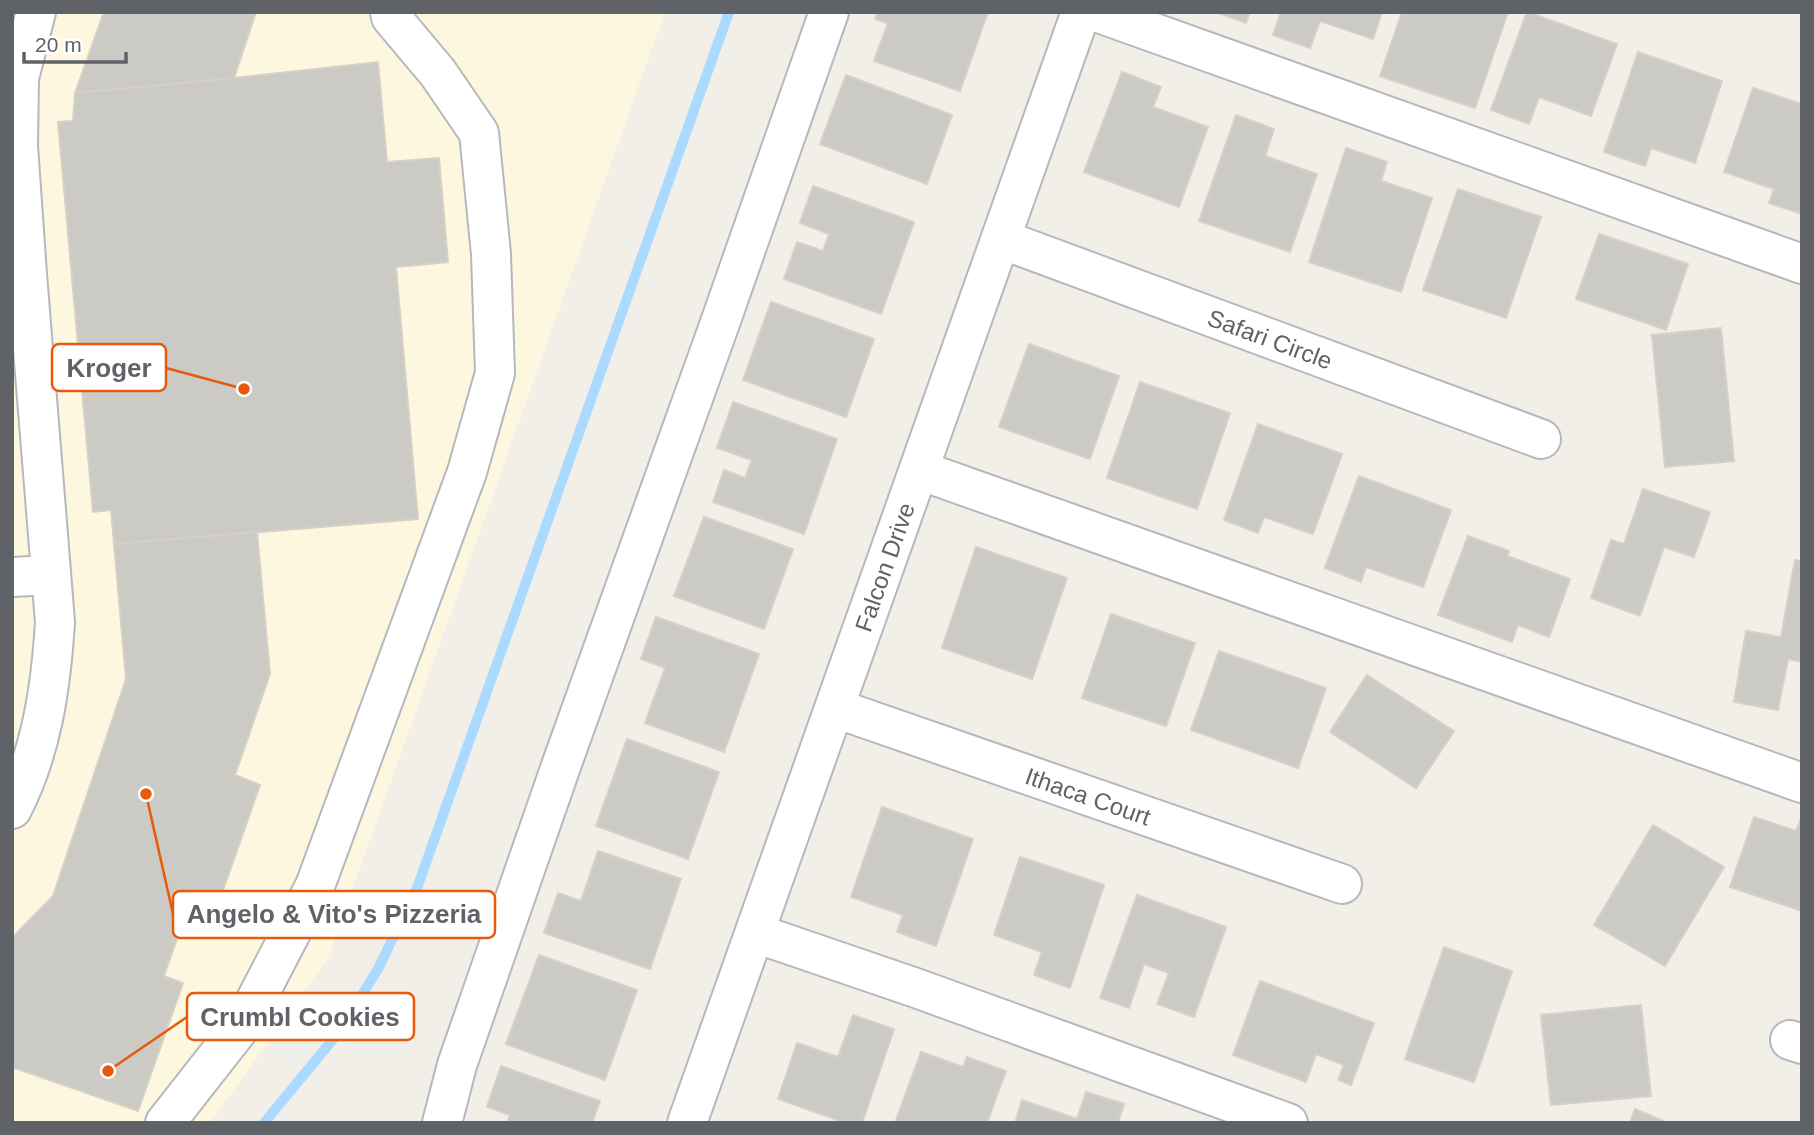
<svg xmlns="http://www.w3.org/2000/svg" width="1814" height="1135" font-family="Helvetica,sans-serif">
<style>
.commercial{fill:#fef7e0}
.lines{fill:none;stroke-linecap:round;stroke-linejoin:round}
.stream{stroke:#aadaff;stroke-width:10}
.building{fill:#cccac5;stroke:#d6d1c6;stroke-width:2}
.minor-casing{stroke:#b5b8bc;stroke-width:42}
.minor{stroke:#fff;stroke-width:38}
.labels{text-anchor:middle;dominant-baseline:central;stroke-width:5;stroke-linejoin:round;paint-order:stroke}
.street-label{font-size:24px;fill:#5f6368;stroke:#fff}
.leader{fill:none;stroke:#e8590c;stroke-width:2.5}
.callout-dot{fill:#e8590c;stroke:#fff;stroke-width:2.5}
.callout{fill:#fff;stroke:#e8590c;stroke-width:2.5}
.callout-label{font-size:26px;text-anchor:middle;font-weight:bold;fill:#5f6368}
</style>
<rect width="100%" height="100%" fill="#f1efe8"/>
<path class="commercial" d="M12,12H665L328,958L210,1123H12Z"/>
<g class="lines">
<path class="stream" d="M264,1123L339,1032L378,969L417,888L729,12"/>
</g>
<path class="building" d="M104,12H256L234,78L75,93Z
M877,12H988L960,91L874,61L888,23L875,19Z
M1216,12H1250L1246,23Z
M1281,12H1382L1373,39L1320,21L1310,48L1273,35Z
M1402,12H1508L1475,108L1380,76Z
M1527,12L1617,44L1591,116L1539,97L1529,124L1491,110Z
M1638,52L1722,81L1695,163L1651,148L1645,166L1604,152Z
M378,62L387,162L439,158L448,262L396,267L418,519L114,544L111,510L93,512L58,122L73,121L75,93L234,78Z
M1122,72L1161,87L1153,107L1208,127L1179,207L1084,172Z
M846,75L952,115L927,184L820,144Z
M1753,88L1802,104V214L1769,203L1774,189L1724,172Z
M1236,115L1274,129L1265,156L1317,174L1290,252L1199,221Z
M1346,148L1387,162L1381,181L1432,198L1401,292L1309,262Z
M813,186L914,222L881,314L784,279L797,242L823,251L829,234L800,223Z
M1458,189L1541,217L1506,318L1423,290Z
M1599,234L1688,264L1666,330L1576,299Z
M771,302L874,339L846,417L743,380Z
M1721,328L1734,461L1665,467L1652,335Z
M1029,344L1119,376L1090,459L999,427Z
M1140,382L1230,413L1197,509L1107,478Z
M733,402L837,439L804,534L713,502L724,470L745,478L752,460L717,448Z
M1258,424L1342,454L1313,534L1264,517L1258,533L1224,520Z
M1359,476L1451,510L1423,587L1366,567L1361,582L1325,568Z
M1643,489L1710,512L1694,557L1664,547L1640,616L1591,598L1611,540L1624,544Z
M704,517L793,549L764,629L674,596Z
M257,532L270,674L235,775L260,785L220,899L194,890L164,976L183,983L138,1111L12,1067V938L53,896L126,679L114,544Z
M1468,536L1509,551L1507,556L1570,579L1549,637L1518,625L1512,642L1438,615Z
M976,547L1067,578L1032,679L942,648Z
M1795,560L1802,561V662L1788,659L1778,710L1734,702L1746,631L1781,637Z
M1111,614L1195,643L1166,726L1082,698Z
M656,617L759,654L724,752L645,723L665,668L641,659Z
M1219,651L1326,688L1298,768L1191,730Z
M1367,675L1454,731L1416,788L1330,732Z
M627,739L719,772L688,859L596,826Z
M882,807L973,839L936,946L897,932L903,915L851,897Z
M1802,816V911L1730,887L1754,817L1796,831Z
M1653,825L1724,867L1665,966L1594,925Z
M598,851L681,879L650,969L544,933L558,893L581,901Z
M1020,857L1104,885L1070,988L1034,975L1042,952L994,935Z
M1137,895L1226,927L1194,1017L1157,1004L1169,973L1144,964L1129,1008L1100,998Z
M1444,947L1512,971L1474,1082L1405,1059Z
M539,955L637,990L605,1080L506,1044Z
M1260,981L1374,1023L1351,1085L1338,1080L1344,1065L1316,1054L1306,1082L1233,1055Z
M1641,1005L1651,1096L1551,1105L1541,1015Z
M853,1015L894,1029L862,1123H846L778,1099L797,1043L838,1057Z
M921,1052L963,1067L967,1057L1006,1071L987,1123H895Z
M501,1066L600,1101L592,1123H507L510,1115L487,1107Z
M1086,1092L1124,1104L1118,1123H1015L1022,1100L1077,1119Z
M1635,1109L1668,1123H1630Z"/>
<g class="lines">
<defs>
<g id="minor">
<path d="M1096,12L1802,264"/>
<path id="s1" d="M1001,239L1541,439"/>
<path d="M919,470L1802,783"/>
<path d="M12,577L51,575"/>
<path id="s2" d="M835,708L1342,884"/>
<path d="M12,809C42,751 51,686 55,622L27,274L18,146L19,78L36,12"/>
<path d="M755,933L916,988L1288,1123"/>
<path d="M1790,1040L1802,1044"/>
<path d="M165,1123L245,1021L315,886L467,472L495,373L491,254L479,133L438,73L391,17L390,12"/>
<path d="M442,1123L457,1065L561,766L720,323L829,12"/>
<path id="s3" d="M687,1123L1081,12"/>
</g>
</defs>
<use href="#minor" class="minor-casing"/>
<use href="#minor" class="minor"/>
</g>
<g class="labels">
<g class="street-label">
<text stroke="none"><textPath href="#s1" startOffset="287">Safari Circle</textPath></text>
<text stroke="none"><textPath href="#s3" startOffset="590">Falcon Drive</textPath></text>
<text stroke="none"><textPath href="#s2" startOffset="268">Ithaca Court</textPath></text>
</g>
</g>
<path class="leader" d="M244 389L166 368M146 794L173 914M108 1071L187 1017"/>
<g class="callout-dot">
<circle cx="244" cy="389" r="7"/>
<circle cx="146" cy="794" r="7"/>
<circle cx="108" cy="1071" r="7"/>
</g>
<g class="callout">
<rect x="52" y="344" width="114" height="47" rx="7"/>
<rect x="173" y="891" width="322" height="47" rx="7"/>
<rect x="187" y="993" width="227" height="47" rx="7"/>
</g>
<g class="callout-label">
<text x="109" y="377">Kroger</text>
<text x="334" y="923">Angelo &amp; Vito's Pizzeria</text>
<text x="300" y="1026">Crumbl Cookies</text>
</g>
<rect width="1814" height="1135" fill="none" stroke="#5f6368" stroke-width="28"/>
<path d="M24 52v10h102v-10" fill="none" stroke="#5f6368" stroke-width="3.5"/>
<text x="35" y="52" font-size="21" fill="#5f6368" stroke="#ffffff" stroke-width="5" paint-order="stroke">20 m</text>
</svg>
